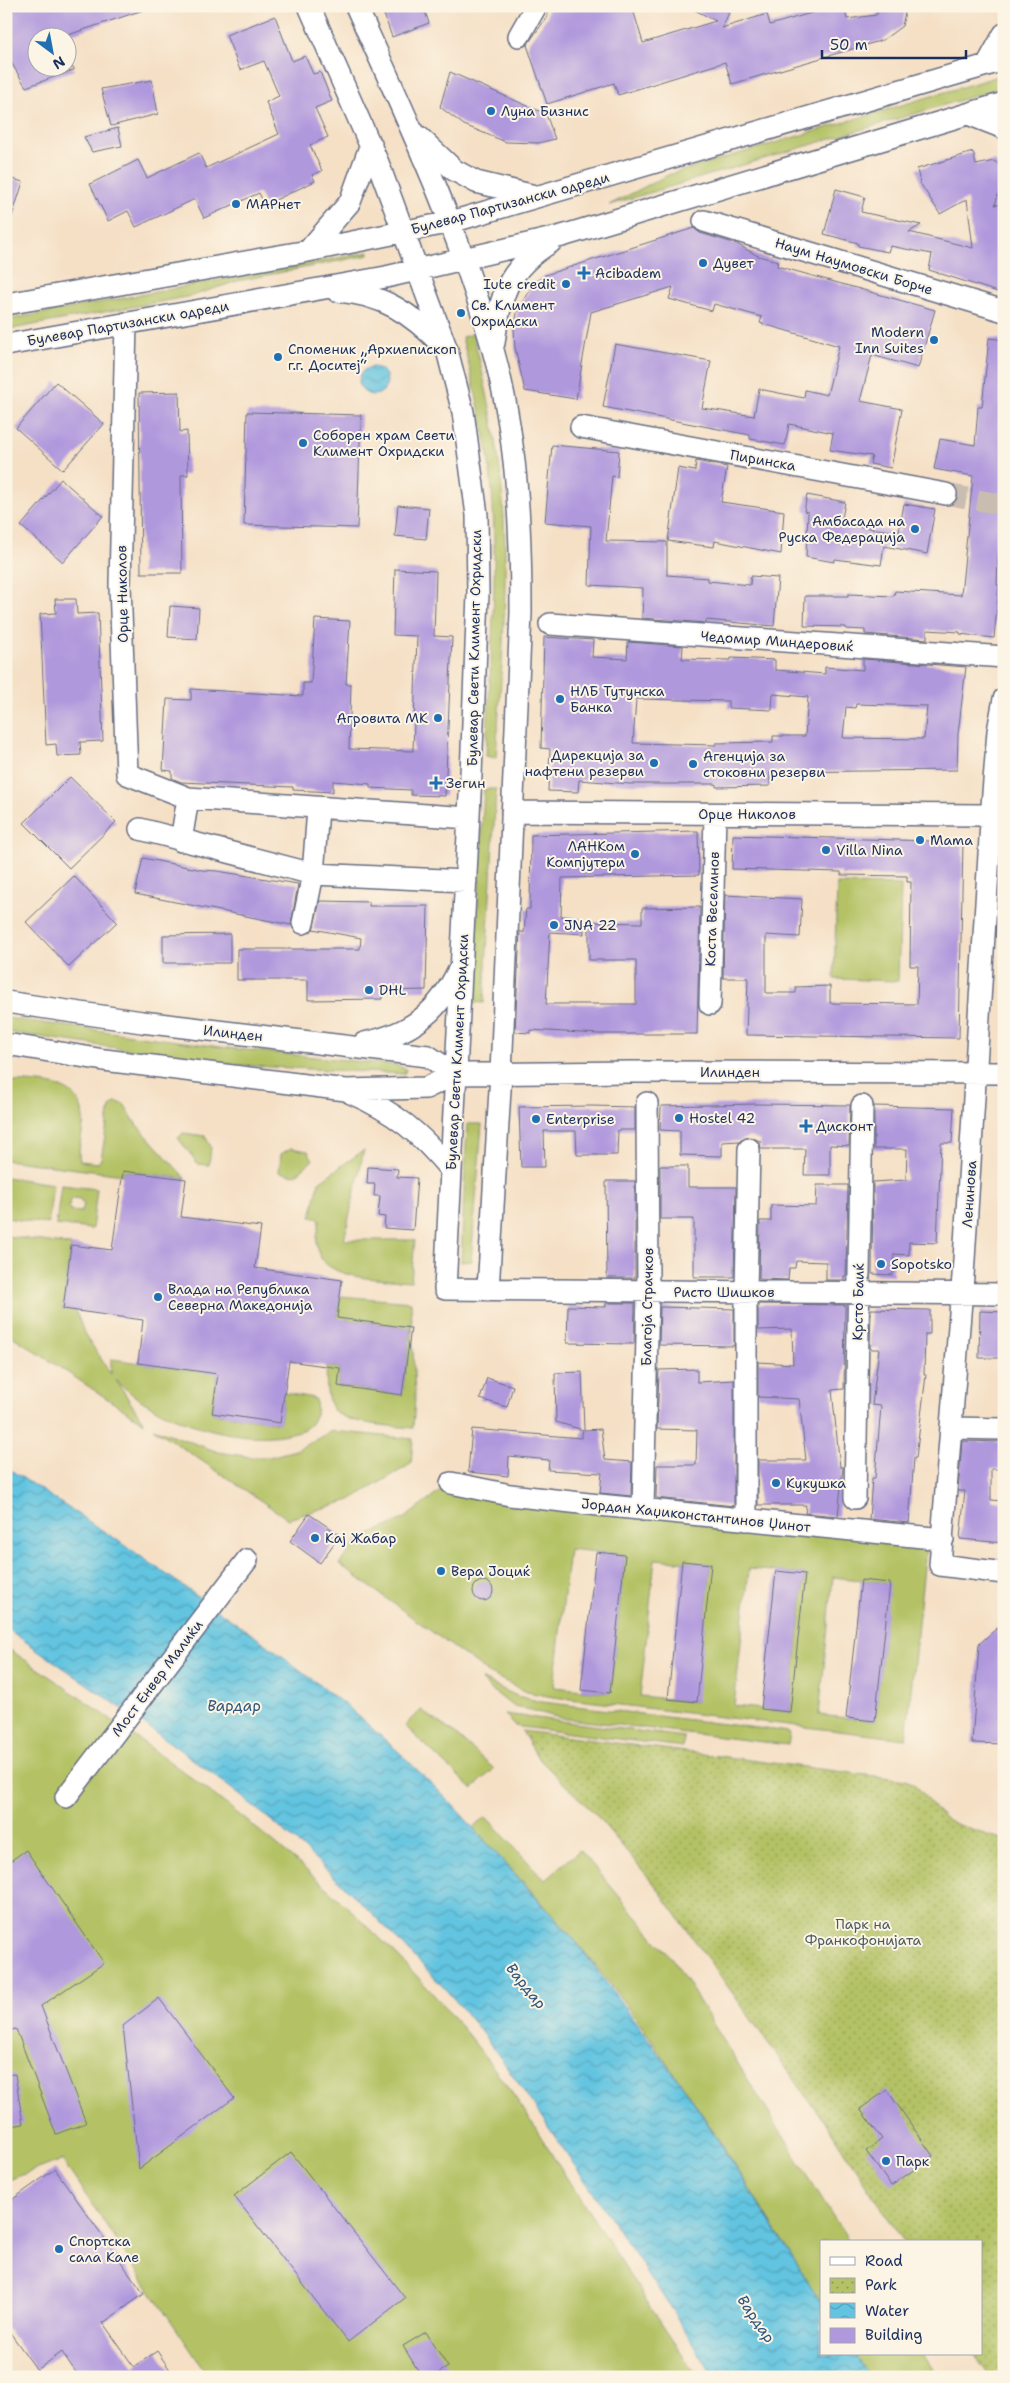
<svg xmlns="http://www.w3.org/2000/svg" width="1010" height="2383" font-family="'Shantell Sans',sans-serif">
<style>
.grass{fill:#b4c265;stroke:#687862;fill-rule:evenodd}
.park{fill:url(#park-dots);stroke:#687862}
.water{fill:url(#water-waves);stroke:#3e7a9f}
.building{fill:#b098dd;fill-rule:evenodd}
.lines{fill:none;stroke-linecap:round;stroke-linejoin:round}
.minor-tunnel{stroke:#c9bdb1;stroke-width:21;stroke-dasharray:21 11;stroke-linecap:butt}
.minor-casing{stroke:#676d82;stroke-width:24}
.minor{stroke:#fff;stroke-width:21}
.poi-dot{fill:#1f6fb2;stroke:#fcf5e5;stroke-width:2}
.labels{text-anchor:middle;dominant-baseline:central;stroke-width:4;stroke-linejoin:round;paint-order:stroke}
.poi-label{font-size:14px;fill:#1b2f5e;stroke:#fcf5e5;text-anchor:start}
.street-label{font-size:14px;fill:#1b2f5e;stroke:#fcf5e5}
.park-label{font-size:14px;fill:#495b60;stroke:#fcf5e5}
.water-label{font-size:15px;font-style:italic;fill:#2d547e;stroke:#fcf5e5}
</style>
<defs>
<pattern id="park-dots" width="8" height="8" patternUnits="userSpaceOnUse" patternTransform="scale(1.25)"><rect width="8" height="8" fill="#b4c265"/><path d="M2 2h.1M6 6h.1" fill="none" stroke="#929e56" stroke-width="1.8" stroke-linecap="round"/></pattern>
<pattern id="water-waves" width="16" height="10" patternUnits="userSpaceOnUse" patternTransform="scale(1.25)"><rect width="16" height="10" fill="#62c4e0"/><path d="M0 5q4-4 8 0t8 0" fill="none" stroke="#50a0b9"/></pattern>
</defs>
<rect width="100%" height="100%" fill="#fcf5e5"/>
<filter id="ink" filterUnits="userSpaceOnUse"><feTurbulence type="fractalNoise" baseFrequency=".02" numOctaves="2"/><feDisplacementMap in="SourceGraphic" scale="10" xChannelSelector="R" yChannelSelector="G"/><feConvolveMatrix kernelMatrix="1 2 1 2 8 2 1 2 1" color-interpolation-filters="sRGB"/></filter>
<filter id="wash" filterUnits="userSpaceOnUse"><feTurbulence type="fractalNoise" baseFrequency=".0096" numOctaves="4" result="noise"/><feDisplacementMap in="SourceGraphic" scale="20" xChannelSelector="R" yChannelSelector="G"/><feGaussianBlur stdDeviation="1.12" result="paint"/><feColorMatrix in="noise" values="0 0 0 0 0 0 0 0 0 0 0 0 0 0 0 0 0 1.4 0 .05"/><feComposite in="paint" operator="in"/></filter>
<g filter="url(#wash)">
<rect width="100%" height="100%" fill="#f5e0c6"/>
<path class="grass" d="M1002,75L1001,88L609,205L668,175Z
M369,252V255L237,281L192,296L6,330V320Z
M473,334C483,373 492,414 498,454C512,554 502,658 496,758L486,756C490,664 499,571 491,478C486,430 473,383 462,337Z
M484,789H496L484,1003L473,1002Z
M837,884L901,885L898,981L834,979Z
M6,1018L236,1049L395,1065L406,1069L404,1074L235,1065L6,1032Z
M6,1081C41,1084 86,1078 83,1126C82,1138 77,1150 80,1161L98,1163L101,1159L110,1107L116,1102L124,1104L136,1124L186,1179L123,1171V1175L6,1160Z
M467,1124H482L471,1261L461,1262Z
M183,1133L205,1136L211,1147L209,1165L198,1164L178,1138Z
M291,1148L308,1151L313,1160L295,1175L279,1172L281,1154Z
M364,1150L344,1240H415L411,1281C385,1279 320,1282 317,1246C316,1237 319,1227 320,1219L311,1217L319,1182Z
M6,1177L53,1184L48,1224L6,1218Z
M61,1185L97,1189L92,1229L56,1225ZM75,1198L80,1199L84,1205L81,1212L71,1211L69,1207L71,1200Z
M6,1236L71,1245L63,1309L76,1311L84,1333L111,1374V1359L207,1372L219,1360L212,1413L280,1423L284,1393L314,1398C318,1405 317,1413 313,1420C309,1430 296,1432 287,1434C235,1445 152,1418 116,1380L144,1423L6,1332Z
M340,1296L411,1302L415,1397L413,1428C394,1426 343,1425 332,1408C325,1397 327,1379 326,1366L340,1368L338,1386L402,1395L411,1328L345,1319L335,1337Z
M153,1428L218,1452L251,1457H269L296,1450L332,1431L413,1439L411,1464L350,1500L288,1519Z
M451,1483L927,1538L906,1739L553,1697L527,1692L490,1674L339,1564L359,1540L405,1518ZM569,1549L625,1555L610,1693L554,1687ZM655,1559L711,1564L696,1702L640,1696ZM749,1569L805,1574L790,1712L734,1706ZM833,1577L889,1583L875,1721L819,1715Z
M6,1647C190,1772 376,1903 507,2086C525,2110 541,2137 557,2163C604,2234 649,2307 697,2377H209L62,2160L6,2181Z
M481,1679L517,1696L542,1702L790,1732L788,1745L560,1718L511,1705L488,1687Z
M421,1710L454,1733L494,1769L472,1789L405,1726Z
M505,1714L684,1737L683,1747L521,1727L515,1726Z
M486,1817L545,1880L580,1850L674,1961L849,2242H821V2302C744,2181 670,2054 577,1943C544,1903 507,1866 473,1828Z
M854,2354H922L937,2377H869Z"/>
<path class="park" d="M522,1731L906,1780C922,1786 927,1802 939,1813C955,1828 984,1833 1004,1840V2377H990L974,2354H981V2242H903L829,2128L655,1885L597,1816L538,1758Z"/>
<path class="water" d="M359 381a14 14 0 1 1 28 0a14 14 0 1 1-28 0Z
M6,1467L126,1546L277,1652L349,1708L401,1754L450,1802L577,1943L686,2090L821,2302V2354H854L869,2377H714C665,2296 611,2219 558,2141C523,2091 487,2034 446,1990C391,1932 334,1873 273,1822C189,1752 96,1691 6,1628Z"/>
<g id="blocks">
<path class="building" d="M27,6H145L146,9L59,38H38V68H74V70L26,87L6,54V12Z
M381,6H423L429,23L392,37Z
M548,6H632L643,43L716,21L687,6H732L722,28L767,14L770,25L835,6H844L847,19L876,15L881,6H889L905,12L902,26L883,40L732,84L725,62L618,95L614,83L547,104L527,45L547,17Z
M275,16L292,61L305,56L313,74L320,72L332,101L315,108L328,137L310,145L322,171L312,175L315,181L265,205L259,193L204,218L195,199L136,227L128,211L108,221L90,184L138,160L147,178L199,153L206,168L279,134L266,102L279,96L264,61L240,70L226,35Z
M450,72L546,114L555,139L538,143L506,142L464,125L440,107Z
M152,80L158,114L111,126L101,89Z
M118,128L122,146L92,152L84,137Z
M973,152L976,165L994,161L1000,165L1003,171V178L995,205L1004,204V294L929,270L932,254L890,246L888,252L858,246V243L824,234L836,189L865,197L861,212L921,225L909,232L973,248L967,199L940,214L920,183L917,169Z
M6,177L23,182L10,223H6Z
M694,228L700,233L737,244L758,256L778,261L777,266L935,310L918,368L872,355L860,401L902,409L891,468L870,464L872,456L830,450L833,433L789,424L785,445L750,439V435L603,407L615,344L711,361L702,408L754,416L759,389L804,398L805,390L827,395L839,346L760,323L762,317L714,304L712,311L669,299L673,287L591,312L576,399L525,391L515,348L514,329L518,308L533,285L545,275Z
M989,338L1004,340V512L998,557L997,585H999L994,638L960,634V632L927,630V639L865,634V630L846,629V627L804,626L805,596H848V594L894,596L895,591L961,595L973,476L934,469L940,439L975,445L978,407H982Z
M56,382L104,424L63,470L16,428Z
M179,392L180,432L187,431L188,475H181L182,573H141L139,393Z
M247,412L361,415L357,528L244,525Z
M552,445L619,451L617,477L612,476L606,541L667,542V575L708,578V581L750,585L751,576L778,578L774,626L706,620V623L642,618L643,588L589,585L591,526L545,522Z
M696,461L727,467L721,502L784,511L781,554L715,541L714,547L668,541L678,468L695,471Z
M61,479L103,516L63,562L21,526Z
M807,495L845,502L841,524L899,532L904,504L935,509L927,554L884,546L881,565L835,559L834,562L806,557L808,512L804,511Z
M398,505L429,508L426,539L395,536Z
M395,569L436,571L434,636L452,637L445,796L411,795V790L370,788V784L333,781V792L293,790V787L181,782L172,778V771L163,770L167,699L191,700V689L303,696V683H311L315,619L350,621L346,684H351L349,749L413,751L417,636L393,635Z
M55,599H76L77,614L98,613L103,741L80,742L81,755L57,756L56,744L46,745L40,614L56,613Z
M170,606L199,608L197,639L168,637Z
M544,637L593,640L592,657L627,659L628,642L683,646L682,659L731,660V658L775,660V670L825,674V667L863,670V659L966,667L958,734L957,770L770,772V786L716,787V784H630L579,780L578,792L548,791L550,749L541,748ZM773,694L808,697L805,736H773V742L716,743V745L633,743L636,699L728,701V708L772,710ZM856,704L927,706L924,739L843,738L846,707L855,708Z
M70,777L116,822L69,868L24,823Z
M698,831L699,875L562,878L561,916L583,919L584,934L550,932L546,1004H636V960H589V922L642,923V908L700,907L697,1034H599L530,1030V1033L515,1032L520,931L524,933L526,909H530L531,835Z
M733,835L963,842L959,1038L746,1035L748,978H723L725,895L802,899L800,937L766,935V993H796V987L830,986V1003L917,1004L918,966H910L911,882H907V876L841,875V872L732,869Z
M143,858L202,870L217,871L298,884L291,925L135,894Z
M74,876L117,922L69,967L26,922Z
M320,901L369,902V906H428L426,990L382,991V999L308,1000V980H237V949H360L361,938L313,929Z
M230,934V963H163V935Z
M757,1104L850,1105L849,1146L830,1145V1175H804L805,1149H761L760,1141L750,1137L739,1141L722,1142V1156L680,1155V1131L660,1130L661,1106Z
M591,1106L635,1107V1130H618L617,1155H577L576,1131H544L545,1167H521L519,1107Z
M874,1106L954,1108L952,1143H941L937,1243L909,1242V1255L894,1254L893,1275L872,1274L873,1182L906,1180L907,1149H874Z
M660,1166H688V1187H736L734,1277H694V1219H660Z
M368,1167L398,1169L397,1177L417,1178L413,1230L384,1228L385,1217L378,1216L380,1196H374L375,1184H367Z
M123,1171L186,1179L181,1217L261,1227L255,1268L342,1280L337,1318L411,1328L402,1395L338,1386L340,1368L289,1361L280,1423L212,1413L218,1374L138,1363L143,1320L63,1309L71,1245L112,1250Z
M606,1181H635V1278H607Z
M817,1185H848L846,1276H844V1280H826V1262L796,1261L795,1268H789L788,1280L759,1279L760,1221H771V1205L816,1206Z
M606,1303H635L634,1344L567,1343L568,1306L606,1307Z
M758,1304L845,1305L844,1389L832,1390L840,1467H843L838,1516L805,1513L806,1505H758V1460H806L799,1399L758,1397V1362L793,1364L792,1329L758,1330Z
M660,1307L734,1309V1346L659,1345Z
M871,1309L930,1310V1334H925L924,1375H926L916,1458H914L909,1523L869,1519L872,1478H875L881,1406L872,1405L879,1349H870Z
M980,1311L1004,1312V1358H979Z
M697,1369V1382L734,1380V1506L656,1498L657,1465H696L697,1430L657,1429L659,1370Z
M582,1372L584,1430L601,1429L605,1460L632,1462L631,1496L600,1493L602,1473L548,1470L549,1460L509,1456L508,1476L468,1472L472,1429L581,1438L583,1430L556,1422L555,1373Z
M487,1378L513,1386L507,1407L480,1399Z
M962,1441L1004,1442V1469H991V1500L1003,1501L1004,1543L960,1539L965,1491H958Z
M309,1514L340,1535L320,1563L290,1541Z
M596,1552L625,1555L610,1693L581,1690Z
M682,1561L711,1564L697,1702L668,1699Z
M776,1571L805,1574L790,1712L761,1709Z
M861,1580L890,1583L875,1721L846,1718Z
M473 1591a10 10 0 1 1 20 0a10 10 0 1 1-20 0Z
M1004,1622V1744L972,1743L979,1644Z
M26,1850L104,1963L41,2006L86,2123L56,2134L16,2029L6,2031V1864Z
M159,1998L234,2098L139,2169L123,2026Z
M15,2074L23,2124L6,2127V2075Z
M887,2090L933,2156L891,2186L866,2151L882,2139L860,2109Z
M291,2152L405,2298L348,2342L234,2196Z
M55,2169L144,2294L103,2323L134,2367L157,2351L175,2377H79L62,2352L37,2370L6,2327V2204Z
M426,2332L448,2367L432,2377H422L403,2346Z"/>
</g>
</g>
<g filter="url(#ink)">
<use href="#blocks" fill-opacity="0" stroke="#676d82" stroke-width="1"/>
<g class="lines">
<path class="minor-tunnel" d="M946,494L1004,505"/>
<defs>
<path id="minor" d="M309,6L378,163L447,350L463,412L477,515L478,594L471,775L445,1289L1004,1294
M356,6C407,119 460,231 493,350C517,435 521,526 521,613L501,1073L488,1290
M519,36L536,6
M987,65L1004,34
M968,114L1004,128
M419,137L454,170L476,182L535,196
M704,221L1004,311
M308,251L350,202L371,144
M337,291C382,294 411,313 442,345
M6,304L308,251L451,222L1004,60
M126,323L120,585L127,774L188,798L469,818
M494,343C500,295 507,269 551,242
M6,345L386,277L562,236L1004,103
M581,427L946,494
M550,624L1004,657
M992,806L998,731L1004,699
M512,812L983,815
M991,822L963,1276L940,1565L1004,1573
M140,829L313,874L466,881
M181,841L188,798
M303,923L313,874L318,809
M6,1002L142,1022L428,1056L455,1074
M710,1004L715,815
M364,1043C410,1034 438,1013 458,971
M6,1044L104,1060L346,1090L426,1088L455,1074L632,1072L1004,1073
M351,1093C395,1112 420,1133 450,1169
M952,1428L1004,1429
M451,1483L510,1495L589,1504L943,1539
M855,1498L862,1106
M643,1510L648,1291L647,1103
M746,1520V1292L749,1149
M66,1797L247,1560"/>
</defs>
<use href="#minor" class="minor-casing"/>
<use href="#minor" class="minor"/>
</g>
</g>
<g class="poi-dot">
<circle cx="491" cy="111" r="5"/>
<circle cx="236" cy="204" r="5"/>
<circle cx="703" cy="263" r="5"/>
<path d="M581.5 265.5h5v5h5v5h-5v5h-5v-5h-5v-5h5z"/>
<circle cx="566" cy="284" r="5"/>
<circle cx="461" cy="313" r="5"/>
<circle cx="934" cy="340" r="5"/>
<circle cx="278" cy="357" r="5"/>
<circle cx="303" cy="443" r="5"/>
<circle cx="915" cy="529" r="5"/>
<circle cx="560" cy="699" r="5"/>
<circle cx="438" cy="718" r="5"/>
<circle cx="654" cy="763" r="5"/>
<circle cx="693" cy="764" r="5"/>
<path d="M433.5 775.5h5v5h5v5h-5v5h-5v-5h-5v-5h5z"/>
<circle cx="920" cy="840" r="5"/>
<circle cx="826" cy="850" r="5"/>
<circle cx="635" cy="854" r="5"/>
<circle cx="554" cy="925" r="5"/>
<circle cx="369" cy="990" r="5"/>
<circle cx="679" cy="1118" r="5"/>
<circle cx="536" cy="1119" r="5"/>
<path d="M803.5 1118.5h5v5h5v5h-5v5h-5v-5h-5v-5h5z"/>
<circle cx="881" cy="1264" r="5"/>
<circle cx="158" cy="1297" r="5"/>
<circle cx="776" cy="1483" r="5"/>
<circle cx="315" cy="1538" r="5"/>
<circle cx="441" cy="1571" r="5"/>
<circle cx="886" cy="2161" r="5"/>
<circle cx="59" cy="2249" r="5"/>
</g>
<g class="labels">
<g class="poi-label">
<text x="501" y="111">Луна Бизнис</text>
<text x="246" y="204">МАРнет</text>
<text x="713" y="263">Дувет</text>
<text x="595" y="273">Acibadem</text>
<text x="556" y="284" text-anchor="end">Iute credit</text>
<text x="471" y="305">Св. Климент<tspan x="471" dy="16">Охридски</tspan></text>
<text x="924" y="332" text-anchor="end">Modern<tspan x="924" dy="16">Inn Suites</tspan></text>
<text x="288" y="349">Споменик „Архиепископ<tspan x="288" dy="16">г.г. Доситеј“</tspan></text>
<text x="313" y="435">Соборен храм Свети<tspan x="313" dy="16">Климент Охридски</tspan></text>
<text x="905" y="521" text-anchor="end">Aмбасада на<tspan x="905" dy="16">Руска Федерациjа</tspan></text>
<text x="570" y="691">НЛБ Тутунска<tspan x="570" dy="16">Банка</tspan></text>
<text x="428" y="718" text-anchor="end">Агровита МК</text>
<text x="644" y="755" text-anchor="end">Дирекција за<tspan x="644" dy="16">нафтени резерви</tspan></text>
<text x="703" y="756">Агенција за<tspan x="703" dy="16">стоковни резерви</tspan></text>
<text x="446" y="783">Зегин</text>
<text x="930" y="840">Mama</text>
<text x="625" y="846" text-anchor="end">ЛАНКом<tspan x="625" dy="16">Компјутери</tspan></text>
<text x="836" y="850">Villa Nina</text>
<text x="564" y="925">JNA 22</text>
<text x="379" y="990">DHL</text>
<text x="689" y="1118">Hostel 42</text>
<text x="546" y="1119">Enterprise</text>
<text x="816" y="1126">Дисконт</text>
<text x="891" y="1264">Sopotsko</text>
<text x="168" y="1289">Влада на Република<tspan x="168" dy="16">Северна Македонија</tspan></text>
<text x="786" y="1483">Кукушка</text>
<text x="325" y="1538">Кај Жабар</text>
<text x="451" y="1571">Вера Јоциќ</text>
<text x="896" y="2161">Парк</text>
<text x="69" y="2241">Спортска<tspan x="69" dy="16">сала Кале</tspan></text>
</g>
<g class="street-label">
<text transform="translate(510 203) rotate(-15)">Булевар Партизански одреди</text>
<text transform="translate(854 266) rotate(17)">Наум Наумовски Борче</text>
<text transform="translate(128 323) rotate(-10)">Булевар Партизански одреди</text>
<text transform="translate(763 460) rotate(10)">Пиринска</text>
<text transform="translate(122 594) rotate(-91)">Орце Николов</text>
<text transform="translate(777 641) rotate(4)">Чедомир Миндеровиќ</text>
<text transform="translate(474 648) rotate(-89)">Булевар Свети Климент Охридски</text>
<text x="747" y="814">Орце Николов</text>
<text transform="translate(712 909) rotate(-88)">Коста Веселинов</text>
<text transform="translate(233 1033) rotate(6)">Илинден</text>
<text transform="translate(457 1052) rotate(-87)">Булевар Свети Климент Охридски</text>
<text x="730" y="1072">Илинден</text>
<text transform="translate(969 1194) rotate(-86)">Ленинова</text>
<text x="724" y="1292">Ристо Шишков</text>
<text transform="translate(858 1302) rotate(-89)">Крсто Баиќ</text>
<text transform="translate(647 1307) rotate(-89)">Благоја Страчков</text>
<text transform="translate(696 1515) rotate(6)">Јордан Хаџиконстантинов Џинот</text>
<text transform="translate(157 1678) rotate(-53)">Мост Енвер Малиќи</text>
</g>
<g class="park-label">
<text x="863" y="1924">Парк на<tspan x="863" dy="16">Франкофонијата</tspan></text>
</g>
<g class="water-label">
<text x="234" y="1706">Вардар</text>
<text transform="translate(526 1986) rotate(51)">Вардар</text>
<text transform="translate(756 2319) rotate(56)">Вардар</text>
</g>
</g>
<rect width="1010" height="2383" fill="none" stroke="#fcf5e5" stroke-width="25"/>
<rect x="820" y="2240" width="162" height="115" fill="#fcf5e5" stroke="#a2a6af"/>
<rect x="830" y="2257" width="25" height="8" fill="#ffffff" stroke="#a2a6af"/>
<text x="865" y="2266" font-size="15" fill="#1b2f5e">Road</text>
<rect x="830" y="2278" width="25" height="15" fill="url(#park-dots)" stroke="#a2a6af"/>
<text x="865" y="2290" font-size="15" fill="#1b2f5e">Park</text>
<rect x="830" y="2303" width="25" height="15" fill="url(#water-waves)" stroke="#a2a6af"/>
<text x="865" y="2316" font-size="15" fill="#1b2f5e">Water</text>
<rect x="830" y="2328" width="25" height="15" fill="#b098dd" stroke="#a2a6af"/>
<text x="865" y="2340" font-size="15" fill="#1b2f5e">Building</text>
<g transform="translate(52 52) rotate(148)"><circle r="24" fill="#fcf5e5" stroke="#a2a6af"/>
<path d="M0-4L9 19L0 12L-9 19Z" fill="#1f6fb2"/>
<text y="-8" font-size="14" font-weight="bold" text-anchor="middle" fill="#1b2f5e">N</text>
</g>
<path d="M822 50v8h144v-8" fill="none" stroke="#1b2f5e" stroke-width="2.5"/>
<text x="830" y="50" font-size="15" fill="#1b2f5e" stroke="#fcf5e5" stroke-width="4" paint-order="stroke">50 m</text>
</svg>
